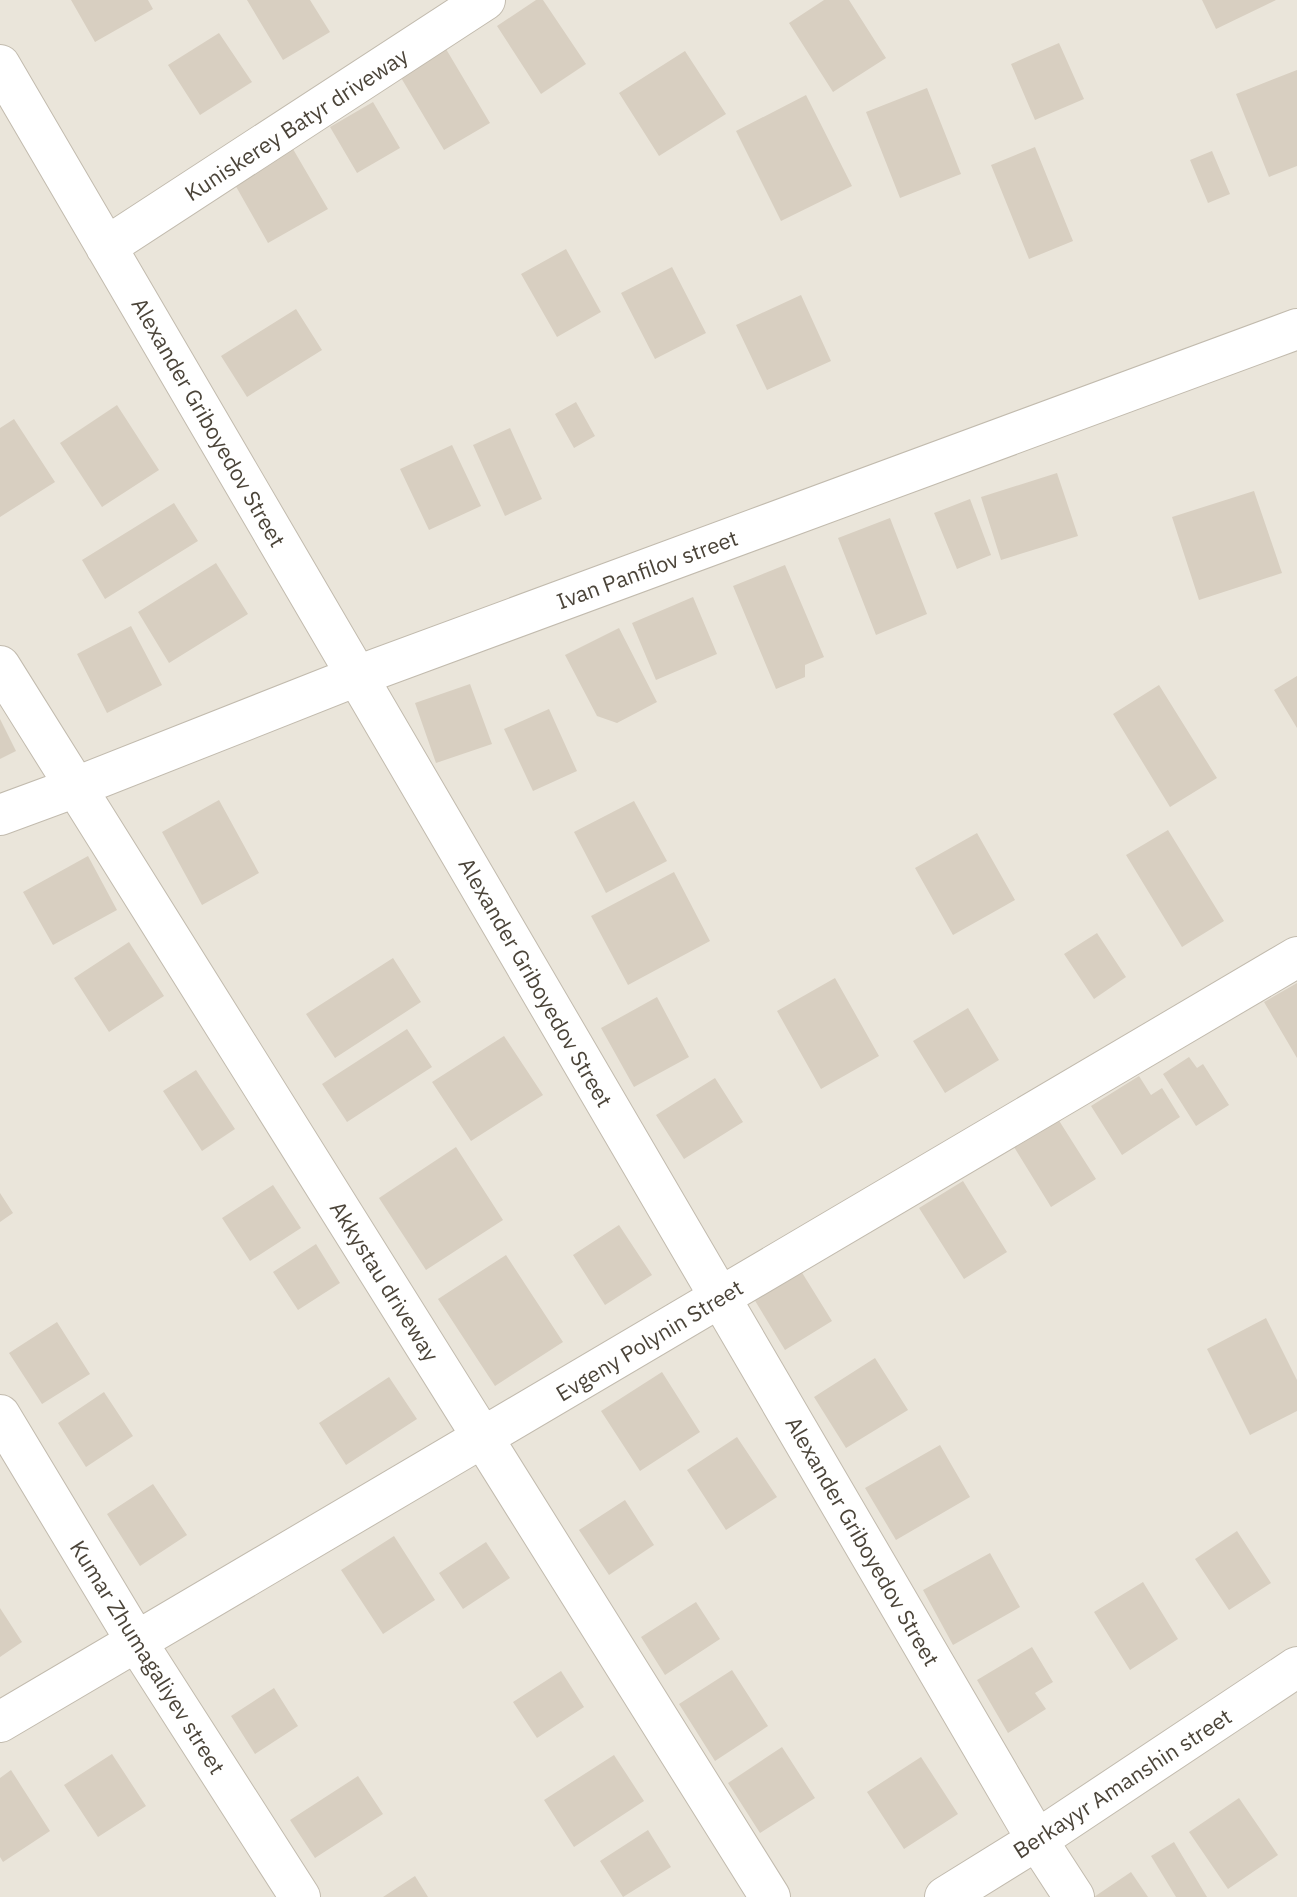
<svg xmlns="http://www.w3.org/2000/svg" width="1297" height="1897" font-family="'IBM Plex Sans',sans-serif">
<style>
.residential{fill:#eae5da}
.building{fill:#d8cfc1}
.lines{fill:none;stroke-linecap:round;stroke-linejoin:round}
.minor-casing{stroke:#c2bbae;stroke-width:42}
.minor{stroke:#fff;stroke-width:40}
.labels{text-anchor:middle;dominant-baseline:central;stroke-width:6;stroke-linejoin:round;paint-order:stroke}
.street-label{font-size:22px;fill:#4b4439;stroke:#fff}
</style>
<rect width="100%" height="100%" fill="#f6f3ec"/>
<path class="residential" d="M0,0H1297V1897H0Z"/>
<path class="building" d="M71,0H148L153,9L95,42Z
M247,0H310L330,32L283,60Z
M536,0H543L586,64L541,94L497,26Z
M824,0H849L886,58L833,92L789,23Z
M1202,0H1276L1216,29Z
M219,33L252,82L200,115L168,65Z
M1059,43L1084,99L1035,120L1011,64Z
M446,49L490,123L444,150L400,76Z
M685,51L726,114L659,156L619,93Z
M1297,70V166L1269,177L1236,94Z
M927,88L961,174L900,198L866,112Z
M806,95L852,186L781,221L736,131Z
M373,102L400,148L357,173L330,127Z
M1035,147L1073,241L1029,259L991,165Z
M293,149L328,209L268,243L234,183Z
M1212,151L1230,194L1208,203L1190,160Z
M566,249L601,312L557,337L521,274Z
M672,267L706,333L655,359L621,293Z
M801,295L831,361L767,390L736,325Z
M296,309L322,350L247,397L221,356Z
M576,402L595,436L574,448L555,414Z
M117,405L159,470L102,507L60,443Z
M14,419L55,482L0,517V428Z
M510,428L542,499L505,516L473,445Z
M452,445L481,506L429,530L400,469Z
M1057,473L1078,536L1001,560L981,497Z
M1254,491L1282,573L1199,600L1172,517Z
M970,499L991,555L957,569L934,513Z
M174,503L198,541L105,599L82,560Z
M890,518L927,614L876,635L838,538Z
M216,563L248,614L169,663L138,612Z
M785,565L824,657L805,665V677L776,689L733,586Z
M693,597L717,654L656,680L632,623Z
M131,626L162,685L107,713L77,654Z
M619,628L657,702L617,723L597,716L565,655Z
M1297,676V728L1274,690Z
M470,684L492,744L436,763L415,703Z
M1159,685L1217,778L1170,807L1113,714Z
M549,709L577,771L533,791L504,729Z
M0,719L16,751L0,759Z
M219,800L259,873L202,905L162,832Z
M634,801L667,861L606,893L574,832Z
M1168,830L1224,921L1182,947L1126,855Z
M977,833L1015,900L953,935L915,868Z
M88,856L117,910L53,945L23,892Z
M674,872L710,941L628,985L591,916Z
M1097,933L1126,977L1094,999L1064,954Z
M129,942L164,996L109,1032L74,978Z
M393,958L421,1002L335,1058L306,1014Z
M835,978L879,1056L821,1089L777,1011Z
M1297,983V1058L1264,1002Z
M657,997L689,1057L634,1087L601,1028Z
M968,1008L999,1060L945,1093L913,1041Z
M407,1029L432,1067L347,1122L322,1084Z
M504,1036L543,1095L471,1141L432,1082Z
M1189,1057L1197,1068L1203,1064L1229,1105L1196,1126L1163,1074Z
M196,1070L235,1129L202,1151L163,1091Z
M1139,1076L1151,1095L1162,1088L1180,1117L1122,1155L1091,1106Z
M715,1078L743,1122L684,1159L656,1115Z
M1058,1119L1096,1179L1051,1207L1014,1147Z
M456,1147L503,1220L426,1270L379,1198Z
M963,1181L1007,1252L964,1279L919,1208Z
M273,1185L301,1228L250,1261L222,1218Z
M0,1193L13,1213L0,1222Z
M619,1225L652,1275L605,1305L573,1255Z
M316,1244L340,1283L298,1310L273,1272Z
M506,1255L563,1342L495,1386L438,1299Z
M801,1271L832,1321L785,1350L754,1299Z
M1266,1318L1297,1380V1411L1250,1435L1207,1349Z
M57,1322L90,1374L42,1404L9,1353Z
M875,1358L908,1410L846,1448L814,1397Z
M662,1372L700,1432L640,1471L601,1411Z
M389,1377L417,1419L346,1465L319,1423Z
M104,1392L133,1436L86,1467L58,1423Z
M737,1437L777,1497L726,1530L687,1470Z
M940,1445L970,1497L896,1540L865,1488Z
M153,1484L187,1535L140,1566L107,1514Z
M625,1500L654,1545L609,1575L579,1530Z
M1237,1531L1271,1583L1229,1610L1195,1559Z
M394,1536L435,1600L383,1634L341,1570Z
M486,1542L510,1578L463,1609L439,1573Z
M990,1553L1020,1607L953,1645L923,1590Z
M1143,1582L1178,1639L1130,1670L1094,1612Z
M696,1602L720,1639L665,1675L641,1637Z
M0,1608L22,1642L0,1657Z
M1032,1647L1053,1682L1035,1693L1046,1709L1008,1733L977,1680Z
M732,1670L768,1726L715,1761L679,1704Z
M561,1671L584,1707L537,1738L513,1702Z
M274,1688L298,1726L255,1754L231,1716Z
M782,1747L815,1798L760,1833L728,1783Z
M112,1754L146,1806L98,1837L64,1785Z
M614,1755L644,1801L574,1847L544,1800Z
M921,1757L958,1814L904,1849L867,1792Z
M11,1770L50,1831L3,1862L0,1857V1778Z
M358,1776L383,1814L315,1858L290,1820Z
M1239,1798L1278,1855L1228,1889L1189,1832Z
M648,1830L671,1867L623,1897L600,1861Z
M1174,1842L1207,1897H1176L1151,1856Z
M1131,1872L1148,1897H1094Z
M415,1876L428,1897H383Z"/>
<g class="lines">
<defs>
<path id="minor" d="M0,65L1037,1840L1074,1897
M106,247L485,0
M0,666L770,1897
M0,815L76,787L357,676L1297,329
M0,1415L136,1641L300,1897
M0,1722L1297,957
M945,1897L1037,1840L1297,1667"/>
</defs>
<use href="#minor" class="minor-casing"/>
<use href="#minor" class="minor"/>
</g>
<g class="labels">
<g class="street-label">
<text transform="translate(296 124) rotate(-33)">Kuniskerey Batyr driveway</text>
<text transform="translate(209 422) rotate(60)">Alexander Griboyedov Street</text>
<text transform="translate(647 569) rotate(-20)">Ivan Panfilov street</text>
<text transform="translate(536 982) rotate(60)">Alexander Griboyedov Street</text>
<text transform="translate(385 1281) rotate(58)">Akkystau driveway</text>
<text transform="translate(649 1340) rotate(-31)">Evgeny Polynin Street</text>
<text transform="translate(863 1541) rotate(60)">Alexander Griboyedov Street</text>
<text transform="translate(148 1657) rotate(58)">Kumar Zhumagaliyev street</text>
<text transform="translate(1122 1783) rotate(-33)">Berkayyr Amanshin street</text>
</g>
</g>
</svg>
